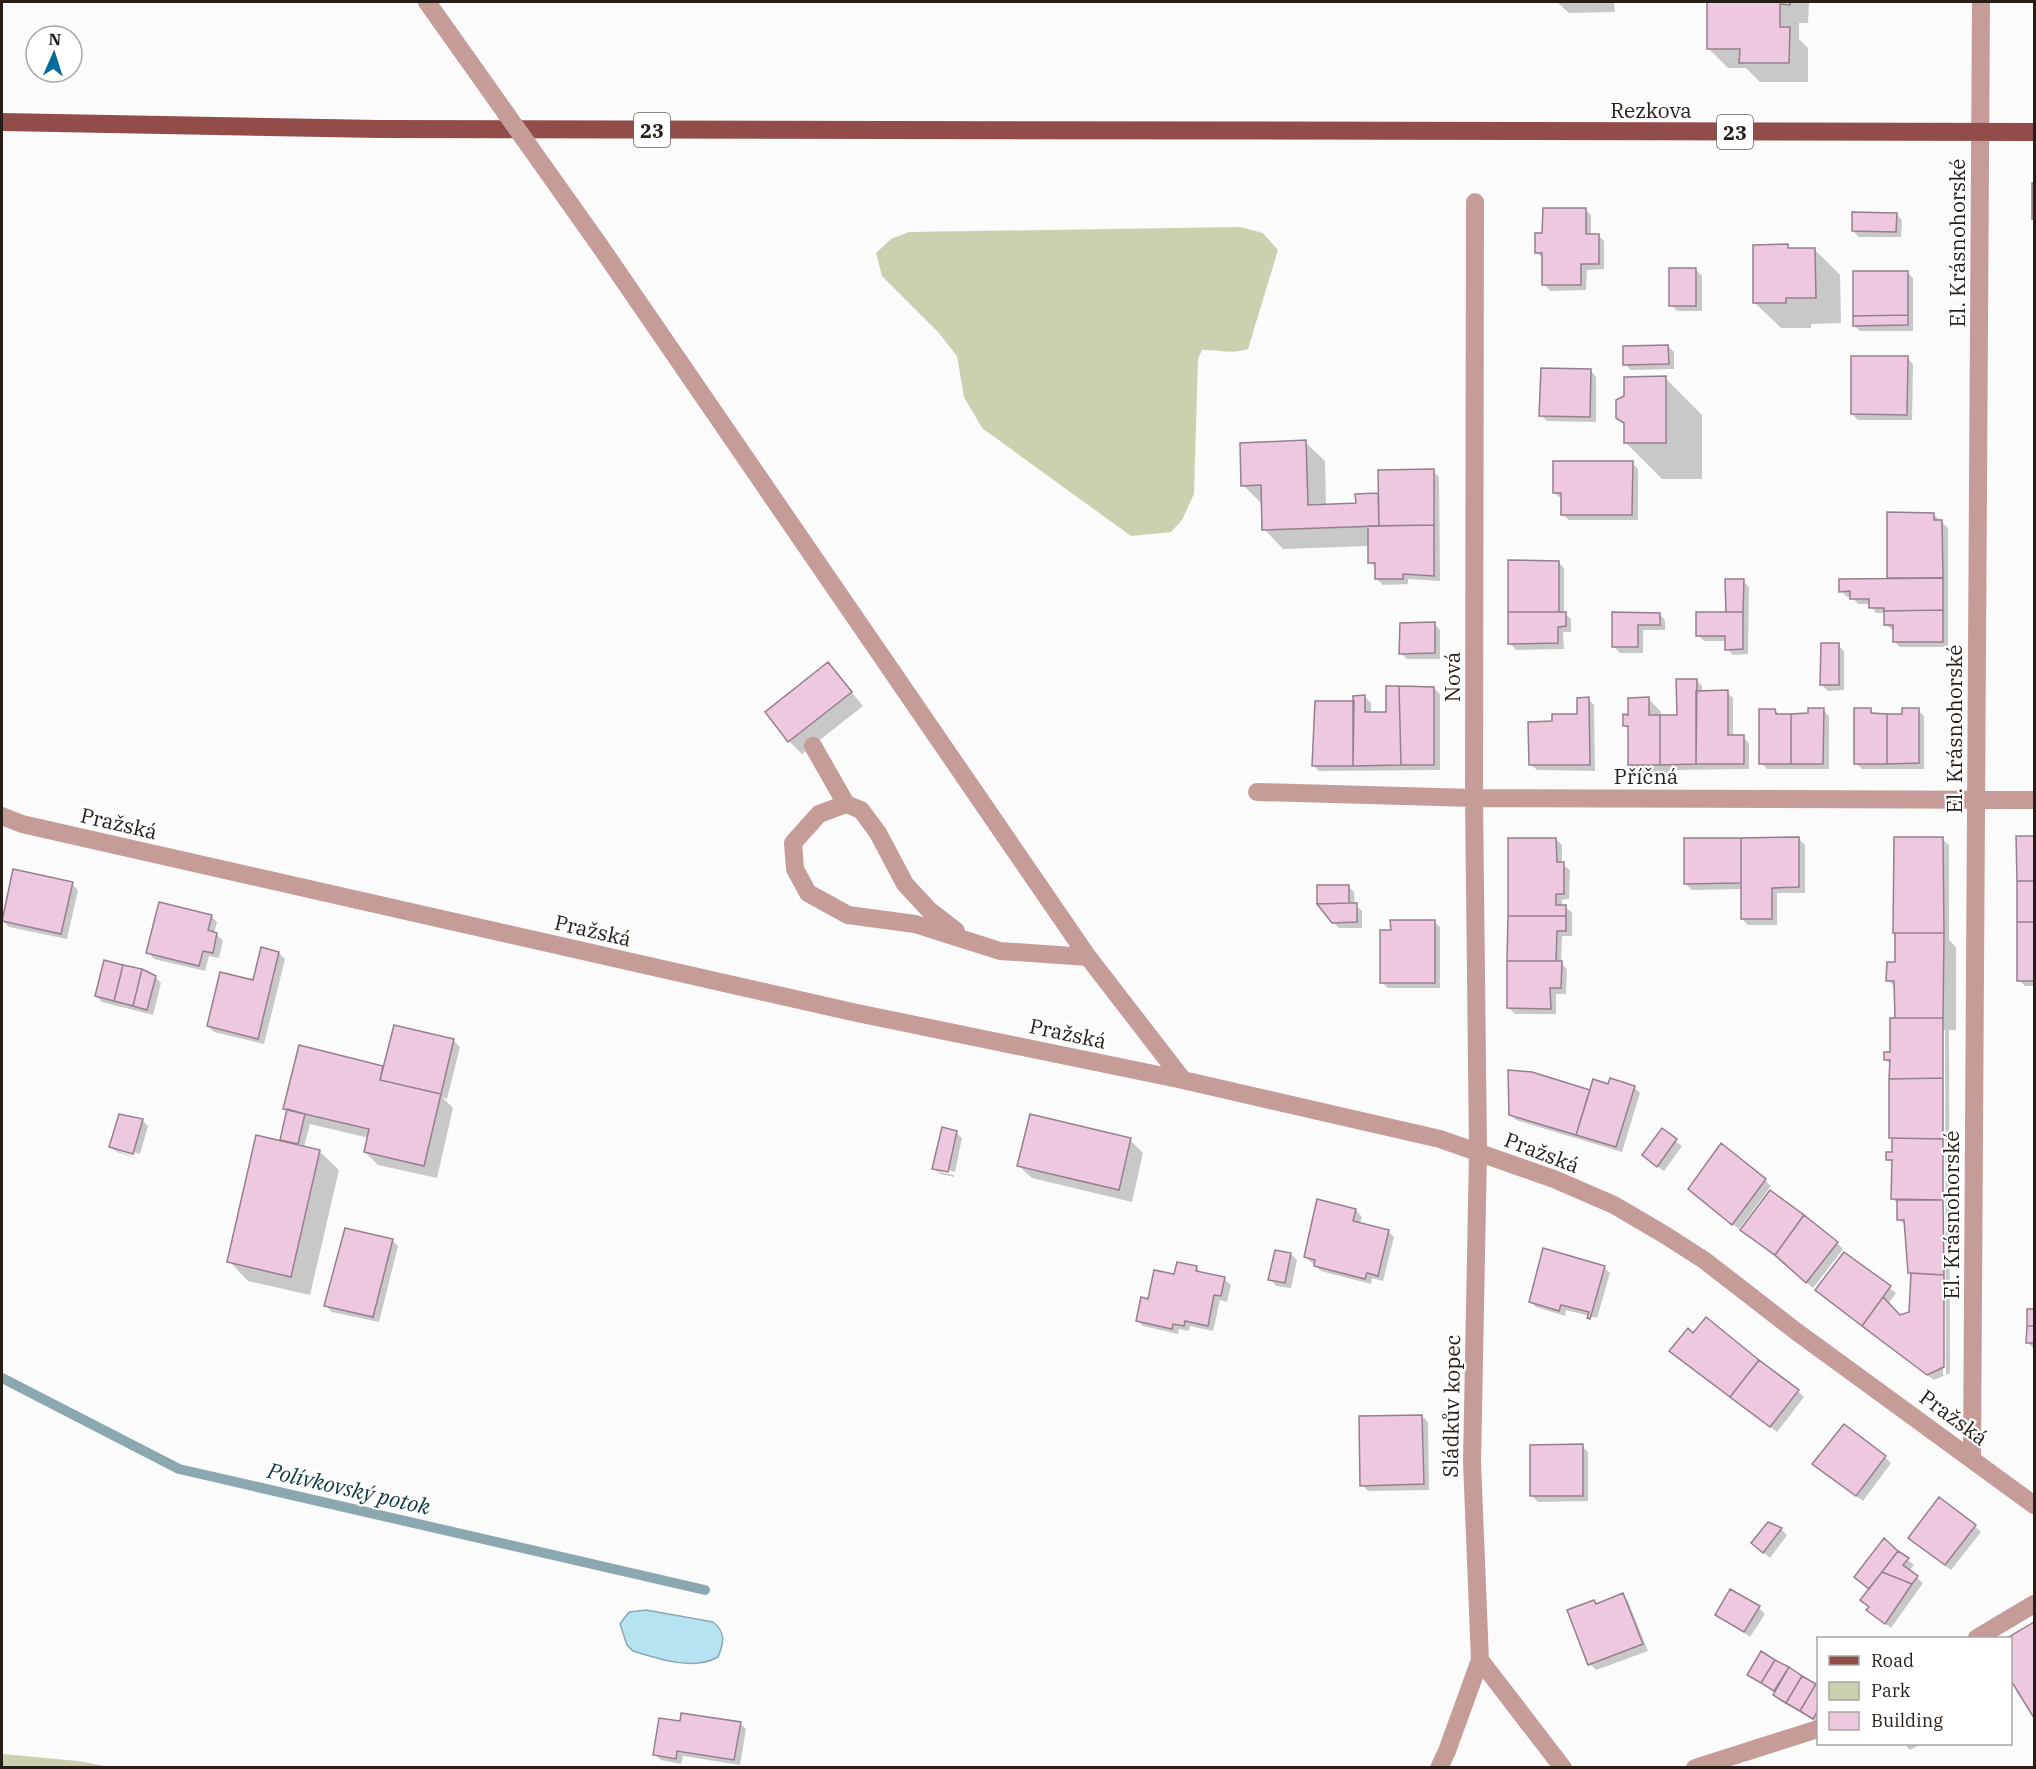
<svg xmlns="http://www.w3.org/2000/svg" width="2036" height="1769" font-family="'IBM Plex Serif',serif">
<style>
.green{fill:#ccd0af}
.water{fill:#b6e3f2;stroke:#8ba8b1;stroke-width:1.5}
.shadow{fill:#0003;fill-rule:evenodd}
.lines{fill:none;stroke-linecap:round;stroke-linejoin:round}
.stream{stroke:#8ba8b1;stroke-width:10}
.building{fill:#edc8de;stroke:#967f8d;stroke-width:1.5}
.minor{stroke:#c69c99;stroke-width:18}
.major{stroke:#924c49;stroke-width:18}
.minor-bridge{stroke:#c69c99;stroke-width:18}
.labels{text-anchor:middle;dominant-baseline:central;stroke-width:4.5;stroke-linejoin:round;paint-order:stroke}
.shield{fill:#fff;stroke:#68625d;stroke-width:1.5}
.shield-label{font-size:20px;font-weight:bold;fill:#271e18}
.street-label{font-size:21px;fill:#271e18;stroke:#fff}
.water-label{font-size:22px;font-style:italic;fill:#0f3844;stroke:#fff}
</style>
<rect width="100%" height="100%" fill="#fbfbfb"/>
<path class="green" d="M1240,227L1263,233L1278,250L1248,349C1231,355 1219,349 1202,350L1198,359L1194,494L1182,520L1171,532L1131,536L982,428L964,397L957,356L938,332L882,276L876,253L891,239L909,232Z
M2,1754L78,1761L111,1767H2Z"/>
<path class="water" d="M646,1610L713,1622C726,1632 724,1643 718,1657C693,1671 659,1659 633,1651L627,1645L620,1624L629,1612Z"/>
<path class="shadow" d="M1557,2H1614L1615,12L1569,13Z
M1709,2H1809L1808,23H1799V39L1808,48V82H1760L1746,68H1728L1709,49Z
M1585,209L1591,215V235H1598L1604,241V269L1587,270L1586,290L1550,291L1544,284L1542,258L1536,252L1544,235Z
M1896,214L1902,220L1901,237H1859L1853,231Z
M1755,246L1814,249L1840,275L1841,323L1811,324V328H1781L1755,303Z
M1696,270L1702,276V311H1677L1671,305Z
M1907,272L1913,278V331H1860L1854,325Z
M1668,346L1674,352V369L1631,370L1625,364Z
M1907,358L1913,364L1912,420H1858L1852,414Z
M1590,370L1596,377V422L1547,421L1541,415Z
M1665,378L1702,415V479H1662L1625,442V425L1618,417Z
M1305,442L1325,461L1326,506L1357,504L1377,494L1380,497L1433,471L1439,477L1440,581L1408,579V584L1383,585L1377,579V569L1370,562V546L1283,549L1264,529L1263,505L1243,485Z
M1632,463L1638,469V520H1569L1562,514V499L1554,493Z
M1888,513L1933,514L1948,528V647H1900L1894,641V631L1886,625V613H1876L1870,604H1858L1852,597H1847L1841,591L1888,580Z
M1558,562L1564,568V613L1571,619V632H1563L1564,649L1516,650L1510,643Z
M1743,581L1749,587L1748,654L1733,655L1727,649V641H1704L1698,635L1727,614Z
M1613,613L1659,614L1665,620V630H1643V653H1620L1614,647Z
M1434,623L1440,630V659H1407L1401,653Z
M1838,645L1844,651V690L1828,691L1822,685Z
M828,664L863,706L802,754L789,741Z
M1696,680L1702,686V692H1727L1733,698V737H1743L1749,743V769L1672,770V777H1642L1629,764L1630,730L1624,725L1649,699L1661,712V716H1678Z
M1434,688L1440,694V770L1319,771L1313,765L1355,703L1365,697L1371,703V714L1387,713Z
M1588,699L1594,705L1595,771L1537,770L1530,764L1554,723L1578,715Z
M1870,709L1876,715H1904L1918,710L1924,716V769H1862L1856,763Z
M1775,710L1780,716L1810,715L1823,710L1829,716V769H1767L1761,763Z
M2018,838H2034V986H2025L2019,980Z
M1556,839L1562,845V864L1570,870L1569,899L1562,900V906L1572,912V936H1562L1561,963L1567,969L1566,994H1556V1014H1515L1509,1008Z
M1799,839L1805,845V893H1777V925H1748L1742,919L1743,889L1692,890L1686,884Z
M1942,839L1949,845V940L1956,947V1030H1949L1950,1373L1934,1380L1823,1296L1844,1254L1896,1293L1888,1304L1900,1316L1910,1313L1913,1275L1910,1272L1906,1225L1898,1219L1899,1205L1893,1199V1164L1888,1159L1894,1154V1140L1891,1137V1065L1885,1059L1891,1054L1898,1020L1896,988L1888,980L1896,964L1894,932ZM1942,1030H1945L1946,1375H1943Z
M72,884L78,890L67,939L9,927L3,921Z
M1348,886L1354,892L1355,905L1362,911V928H1339L1333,922Z
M211,916L217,922L214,933L223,940L219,958L209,956L205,971L154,959L148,952Z
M1434,921L1440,927V988H1388L1382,982L1392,931Z
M279,953L285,959L264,1044L214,1032L208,1026Z
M151,973L161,983L153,1015L102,1002L96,996Z
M454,1041L460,1047L447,1099L442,1097L453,1108L437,1178L378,1165L365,1152L369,1138L310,1124L304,1147L319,1151L339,1170L310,1295L248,1281L229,1261L285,1143L282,1140L288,1112L285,1108Z
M1609,1086L1634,1087L1640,1093L1622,1152L1516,1120L1510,1114Z
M142,1120L148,1126L140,1154L116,1147V1150L139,1159L117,1152L110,1146Z
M1662,1131L1682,1146L1664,1171L1649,1160Z
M956,1132L962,1138L955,1172L939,1168V1172L954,1175V1177L940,1174L934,1168Z
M1130,1140L1143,1153L1132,1202L1032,1178L1019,1166Z
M1765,1180L1771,1186L1739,1229L1696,1195Z
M1356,1210L1362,1217L1360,1224L1388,1231L1394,1237L1383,1281L1372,1278L1371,1284L1321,1271L1305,1257Z
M1742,1230L1837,1243L1843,1249L1813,1288Z
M392,1240L398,1246L379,1322L332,1312L326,1306Z
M1291,1254L1297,1260L1291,1288L1276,1286L1270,1279Z
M1604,1267L1610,1273L1597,1318L1566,1310L1565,1316L1536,1307L1530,1301Z
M1196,1268L1202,1274L1224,1279L1231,1285L1227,1302L1220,1300L1213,1331L1190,1326L1189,1331L1179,1329L1178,1334L1143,1326L1137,1320L1149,1301L1176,1276Z
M2029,1311H2034V1349L2028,1343Z
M1693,1335L1798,1391L1804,1397L1777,1432L1677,1357Z
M1422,1416L1428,1422L1429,1490L1368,1491L1362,1485Z
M1582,1446L1588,1452V1501L1538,1502L1532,1496Z
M1885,1457L1891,1463L1863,1501L1820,1470Z
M1975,1526L1981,1532L1951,1570L1916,1544Z
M1781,1529L1787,1535L1770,1558L1759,1549Z
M1884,1540L1914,1565L1909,1571L1923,1583L1891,1628L1874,1615L1870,1589Z
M1622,1595L1628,1601L1648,1651L1596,1670L1590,1664L1569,1611L1594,1602L1597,1605Z
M1759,1608L1765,1614L1750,1637L1717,1614Z
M2034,1623V1715L2010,1677V1638Z
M1762,1653L1818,1687V1723L1780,1701L1775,1693L1749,1675Z
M740,1723L746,1729L740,1765L683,1756L681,1764L661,1760L655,1754Z
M1904,1744H1921L1910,1750Z"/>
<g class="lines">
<path class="stream" d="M2,1378L179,1469L705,1590"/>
</g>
<path class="building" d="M1707,2H1790V5L1780,4V27H1790L1789,63H1739L1740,49H1707Z
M2032,183H2034V219H2032Z
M1543,208H1586V234H1599V264H1581V285H1542V253H1535V233H1542Z
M1852,212L1897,213L1896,232L1852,231Z
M1788,244V248H1815L1816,298H1786V303H1753V245Z
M1669,268H1696V306H1669Z
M1853,271H1908V315L1853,316Z
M1908,315V325L1853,326V316Z
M1668,345L1669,364L1623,365V346Z
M1851,356H1908L1907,415L1851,414Z
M1541,368L1591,369L1590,417L1539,416Z
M1666,376V443H1624V423L1616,418V400L1624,396V377Z
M1306,440L1308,505L1356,503L1355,494L1378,493L1379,526L1262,530L1261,485L1241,486L1240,443Z
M1553,461H1633L1632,515H1561V493H1553Z
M1434,469V525L1379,526L1378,470Z
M1887,512L1934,513V520H1942L1943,578H1887Z
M1434,525V576L1403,574V579H1375V563H1368V526Z
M1508,560L1559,561V612H1508Z
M1943,578V610L1884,611V608H1869V599H1850V591L1839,592V579Z
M1725,579H1744L1743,612H1726Z
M1943,610V642H1893V625H1884V611Z
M1508,612H1566V626L1558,627V643L1508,644Z
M1612,612L1660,613V625H1638V647H1612Z
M1696,612H1743V649L1725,650V636H1696Z
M1435,622V653L1399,654L1400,623Z
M1821,643H1839V685H1820Z
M828,662L852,692L788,742L765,712Z
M1676,679H1697L1696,764L1660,765V715H1677Z
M1386,686H1399L1401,765L1353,766V696L1365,695V712H1386Z
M1399,686L1434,687V765H1401Z
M1728,690V735H1744V764H1696V691Z
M1589,697L1590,765H1529L1528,722L1552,721V714H1577V698Z
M1649,697V715H1660V765H1628V726H1623V714L1628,715V698Z
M1315,701H1354L1353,766H1312Z
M1808,708H1824L1823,764H1791V714L1808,713Z
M1854,708H1871V713L1887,714V764H1854Z
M1902,708H1919V763L1887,764V714H1902Z
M1759,709H1775L1776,714H1791V764H1759Z
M2016,836H2034V881H2017Z
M1799,837V887L1772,888V919H1741V838Z
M1894,837H1943L1944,933H1893Z
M1508,838H1556L1557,862H1564V894H1556V905H1566V916H1508Z
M1684,838H1741V883L1684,884Z
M13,869L73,882L61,934L2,921Z
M2017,881H2034V922H2017Z
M1317,885H1349V903L1317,904Z
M159,902L212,915L208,930L217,933L213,953L203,951L199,966L146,953Z
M1349,903H1357V922L1332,923L1317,904Z
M1508,916H1566V931H1557L1556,961H1507Z
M1390,920H1435V983H1380V930H1391Z
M2017,922H2034V981H2017Z
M1895,933H1944L1943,1018H1895L1894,981H1886L1887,962H1895Z
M261,947L279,952L258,1039L207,1026L220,972L253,980Z
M104,960L123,965L114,1001L95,996Z
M1507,961H1562L1561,988H1550L1551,1009L1507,1008Z
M123,965L142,969L133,1006L114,1001Z
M142,969L156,976L147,1010L133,1006Z
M1890,1018H1943V1078L1889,1079L1890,1060H1884V1052H1890Z
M394,1025L454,1039L441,1094L380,1080Z
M299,1045L383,1066L380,1080L441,1094L424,1166L364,1152L369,1129L283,1109Z
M1508,1070L1532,1072L1590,1090L1576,1135L1509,1115Z
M1610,1078L1635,1086L1616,1147L1576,1135L1593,1079L1608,1084Z
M1943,1078V1139L1889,1138V1079Z
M287,1109L305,1114L298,1144L280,1140Z
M119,1114L143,1119L133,1154L109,1147Z
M1030,1114L1131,1138L1119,1190L1017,1166Z
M942,1127L957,1131L948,1172L932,1169Z
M1662,1128L1677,1139L1657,1167L1642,1155Z
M256,1135L320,1150L291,1277L227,1262Z
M1892,1138L1943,1139V1200L1891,1199L1892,1160H1886V1152H1892Z
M1721,1143L1766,1179L1732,1225L1688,1189Z
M1770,1190L1804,1215L1775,1255L1740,1230Z
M1317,1199L1356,1209L1353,1221L1389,1230L1378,1276L1367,1273L1365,1279L1314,1266L1315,1260L1304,1257Z
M1897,1200H1943L1944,1275L1908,1273L1904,1220H1897Z
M1804,1215L1838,1242L1806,1283L1775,1255Z
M345,1228L393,1239L373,1317L324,1306Z
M1543,1248L1605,1266L1590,1319L1587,1318L1589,1312L1561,1305L1559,1311L1529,1302Z
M1275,1250L1291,1253L1285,1283L1268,1280Z
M1844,1252L1891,1286L1862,1326L1815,1290Z
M1177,1262L1197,1266L1196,1271L1225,1277L1221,1296L1214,1295L1208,1326L1185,1321L1184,1326L1173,1324L1172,1329L1136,1321L1141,1297L1148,1299L1154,1270L1174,1274Z
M1911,1273L1944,1275V1367L1927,1375L1862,1326L1883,1297L1900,1315L1909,1312Z
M2027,1309H2034V1326H2027Z
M1706,1317L1759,1360L1730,1397L1669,1351L1688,1328L1693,1333Z
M2027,1326H2034V1343H2026Z
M1759,1360L1799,1390L1770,1427L1730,1397Z
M1422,1415L1424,1484L1360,1486L1359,1416Z
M1844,1424L1886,1456L1856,1496L1812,1464Z
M1583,1444V1496H1530V1445Z
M1939,1497L1976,1525L1945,1565L1908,1538Z
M1768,1522L1782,1528L1763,1553L1751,1543Z
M1884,1538L1898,1551L1869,1589L1854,1577Z
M1898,1551L1909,1558L1903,1565L1918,1576L1912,1584L1882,1572Z
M1882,1572L1912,1584L1885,1624L1866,1610L1869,1607L1860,1600Z
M1730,1589L1760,1606L1744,1632L1715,1615Z
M1623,1593L1643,1644L1588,1665L1567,1610L1594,1600L1596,1604Z
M2034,1622V1718L2010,1679V1638H2007Z
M1761,1651L1775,1660L1761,1683L1747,1675Z
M1775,1660L1789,1667L1774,1691L1761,1683Z
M1789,1667L1802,1676L1786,1703L1773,1695Z
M1802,1676L1816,1684L1800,1711L1786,1703Z
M1816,1684L1818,1685V1710L1813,1719L1800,1711Z
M681,1713L741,1722L734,1760L677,1751L676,1759L653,1755L659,1718L680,1721Z"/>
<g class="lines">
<path class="minor" d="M600,246L1088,957L1183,1080
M813,746L846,804L861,810L878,833L905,884L930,911L956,931
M1257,792L1474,798L2034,800
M846,804L819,814L793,843L795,869L808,893L848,915L915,924L1000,951L1088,957
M2,816L22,824L857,1013L1183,1080L1440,1139L1554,1179L1614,1205L1665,1235L1704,1260L1797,1332L2034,1505
M1972,1458L1981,2
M1977,1638L2034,1604
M1480,1660L1563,1768
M1439,1768L1447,1751L1480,1660L1472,1462L1478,1152L1474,798L1475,202
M1695,1768L1818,1729"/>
<path class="major" d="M2,122L379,129L2034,132"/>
<path class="minor-bridge" d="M427,2L600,246"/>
</g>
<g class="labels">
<g class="shield">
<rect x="634" y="113" width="36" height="34" rx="4.5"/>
<rect x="1717" y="115" width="36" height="34" rx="4.5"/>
</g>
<g class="shield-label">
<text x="652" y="130">23</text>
<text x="1735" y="132">23</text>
</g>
<g class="street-label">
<text x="1651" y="110">Rezkova</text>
<text transform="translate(1957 243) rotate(-90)">El. Krásnohorské</text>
<text transform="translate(1452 677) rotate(-90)">Nová</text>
<text transform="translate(1954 729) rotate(-90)">El. Krásnohorské</text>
<text x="1646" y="776">Příčná</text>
<text transform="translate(119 823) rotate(13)">Pražská</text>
<text transform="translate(593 930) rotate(13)">Pražská</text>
<text transform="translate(1068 1033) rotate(12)">Pražská</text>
<text transform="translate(1542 1152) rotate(21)">Pražská</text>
<text transform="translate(1951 1215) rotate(-90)">El. Krásnohorské</text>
<text transform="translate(1451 1406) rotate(-89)">Sládkův kopec</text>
<text transform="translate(1954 1417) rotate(36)">Pražská</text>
</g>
<g class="water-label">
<text transform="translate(349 1488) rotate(13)">Polívkovský potok</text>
</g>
</g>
<rect width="2036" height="1769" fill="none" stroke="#271e18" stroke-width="6"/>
<rect x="1817" y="1637" width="195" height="108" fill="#ffffff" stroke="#a9a5a3" stroke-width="1.5"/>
<rect x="1829" y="1656" width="30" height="9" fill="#924c49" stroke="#a9a5a3" stroke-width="1.5"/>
<text x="1871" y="1667" font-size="18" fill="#271e18">Road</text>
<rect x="1829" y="1682" width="30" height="18" fill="#ccd0af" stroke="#a9a5a3" stroke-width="1.5"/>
<text x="1871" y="1697" font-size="18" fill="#271e18">Park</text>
<rect x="1829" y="1712" width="30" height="18" fill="#edc8de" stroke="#a9a5a3" stroke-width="1.5"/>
<text x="1871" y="1727" font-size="18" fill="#271e18">Building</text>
<g transform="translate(54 54) rotate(3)"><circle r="28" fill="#ffffff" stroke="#a9a5a3" stroke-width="1.5"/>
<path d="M0-4.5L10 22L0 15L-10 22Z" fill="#086b9a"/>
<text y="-9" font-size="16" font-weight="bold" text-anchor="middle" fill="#271e18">N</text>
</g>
</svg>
